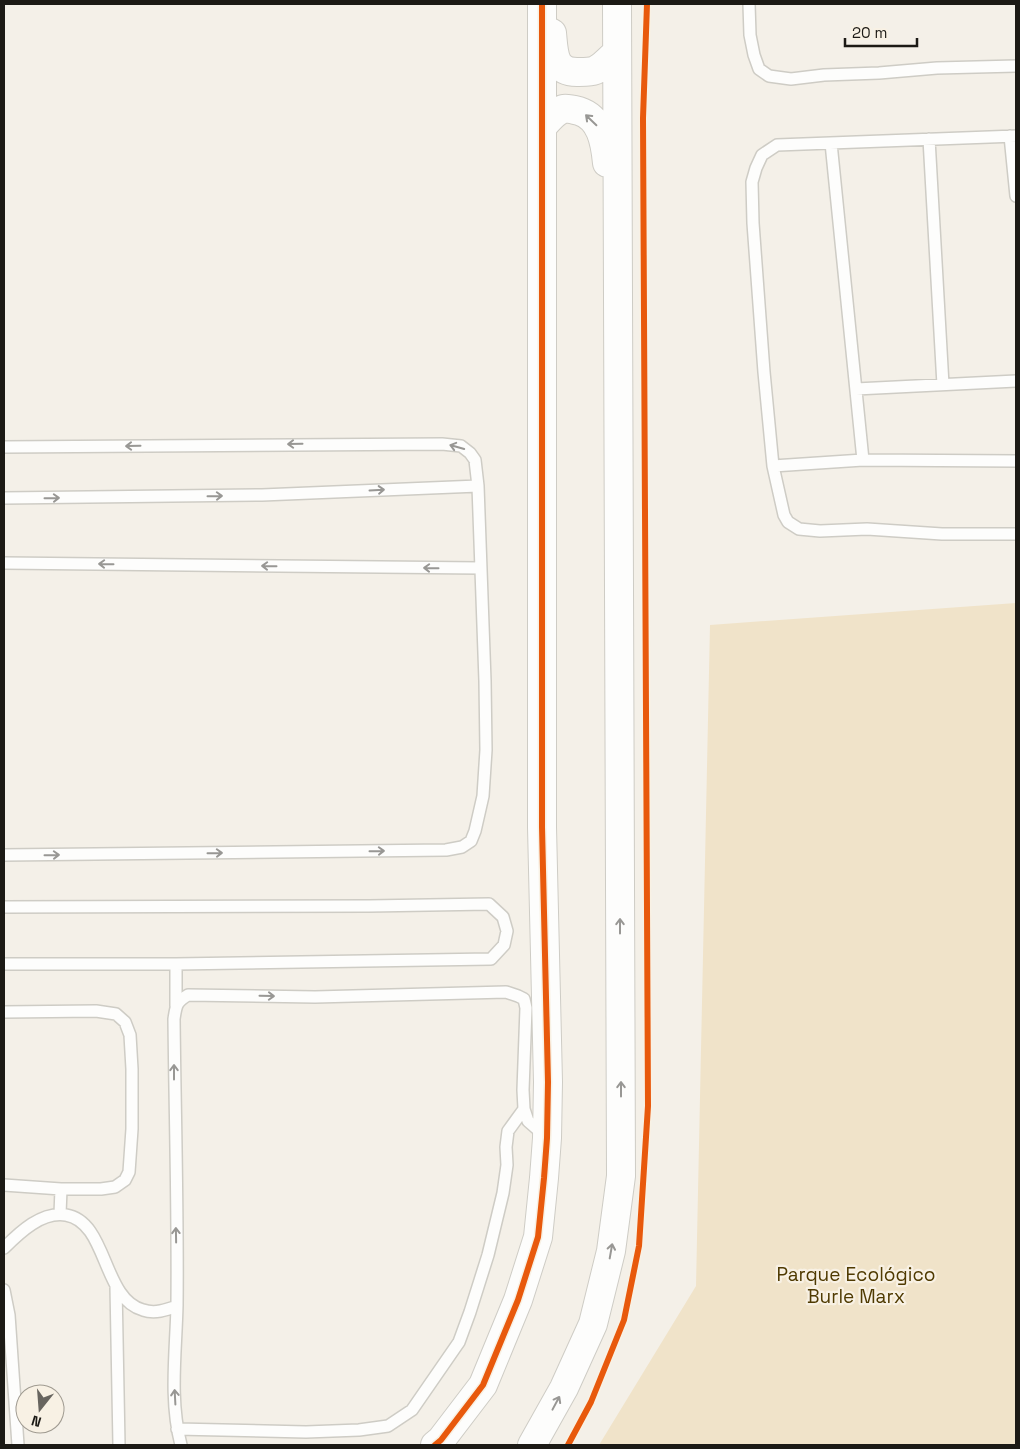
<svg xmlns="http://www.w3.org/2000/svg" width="1020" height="1449" font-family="'Space Grotesk',sans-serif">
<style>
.green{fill:#f0e3c9}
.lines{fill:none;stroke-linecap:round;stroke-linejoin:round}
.service-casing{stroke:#ceccc5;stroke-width:14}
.tertiary-casing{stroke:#ceccc5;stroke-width:30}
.service{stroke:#fdfdfc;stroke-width:11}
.tertiary{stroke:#fdfdfc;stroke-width:28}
.cycleway-casing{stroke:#f8f1e4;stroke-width:9}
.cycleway{stroke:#e8590c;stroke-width:6}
.oneway{stroke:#989794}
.labels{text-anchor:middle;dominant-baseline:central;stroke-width:4.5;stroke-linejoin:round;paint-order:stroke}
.park-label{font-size:19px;fill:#4f3a01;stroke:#f8f1e4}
</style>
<rect width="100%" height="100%" fill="#f4f0e8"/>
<path class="green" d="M1016,603V1445H599L696,1286L710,625Z"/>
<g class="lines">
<defs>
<path id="service" d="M749,4L750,35L754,55L759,69L769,76L791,79L824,75L879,73L937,68L1016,66
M1010,136L1016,196
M1016,136L777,145L762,155L756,168L752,182L753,223L764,372L773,466L784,515L788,522L799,529L820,531L867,529L942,534H1016
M929,139L943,385
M831,143L863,460
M856,389L1016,381
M4,447L442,444L461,446L470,453L475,460L478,486L485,681L486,750L483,796L475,831L471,841L462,847L446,850L4,855
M773,466L863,460L1016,461
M4,498L262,495L478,486
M4,563L480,568
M4,907L369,906L489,904L503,917L507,931L504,945L491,959L176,964H4
M176,964V1006
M4,1012L96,1011L116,1014L125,1022L130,1035L132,1069V1129L129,1172L125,1180L115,1187L101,1189H61
M4,1185L61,1189L60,1214
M4,1248C20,1232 42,1211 66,1215C108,1222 102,1299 143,1310C155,1314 166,1310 177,1306
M116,1286L119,1445
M4,1290L9,1315L18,1445
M177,1429L306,1432L359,1430L388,1426L412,1410L459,1342L470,1312L488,1255L503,1193L507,1165L506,1147L508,1131L524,1109
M181,1445C169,1399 176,1352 177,1305C178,1210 175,1114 174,1019C176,1006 176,1002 188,995L315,997L506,992L518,996L524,999L526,1008L523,1090L524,1109L528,1121L544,1135"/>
<path id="tertiary" d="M552,33C554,53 553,73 579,72C586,72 594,72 599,68C605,64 611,57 617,53
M542,127C548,121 554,112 563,109C567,108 575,110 579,111C601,118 605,142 607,163
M435,1445L441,1440L483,1385L518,1300L538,1237L544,1178L547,1138L548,1082L542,827V4
M532,1445L564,1388L593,1324L611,1251L621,1176L617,4"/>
</defs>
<use href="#service" class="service-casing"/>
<use href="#tertiary" class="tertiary-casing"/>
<use href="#service" class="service"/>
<use href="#tertiary" class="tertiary"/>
<defs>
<path id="cycleway" d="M435,1445L441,1440L483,1385L518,1300L538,1237L544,1178L547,1138L548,1082L542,827V4
M568,1445L591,1402L624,1320L639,1246L648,1106L643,118L647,4"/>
</defs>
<use href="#cycleway" class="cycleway-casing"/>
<use href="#cycleway" class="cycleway"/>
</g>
<defs><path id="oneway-shaft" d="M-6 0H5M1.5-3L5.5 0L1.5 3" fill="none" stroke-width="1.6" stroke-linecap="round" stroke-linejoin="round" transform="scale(1.25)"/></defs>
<g class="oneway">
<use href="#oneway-shaft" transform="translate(591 120) rotate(-136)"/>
<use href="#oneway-shaft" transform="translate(295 444) rotate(179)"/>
<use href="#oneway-shaft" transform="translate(133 446) rotate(179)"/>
<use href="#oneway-shaft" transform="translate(457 447) rotate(-164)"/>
<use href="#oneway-shaft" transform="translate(377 490) rotate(-3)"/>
<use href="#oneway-shaft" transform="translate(215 496) rotate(-1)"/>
<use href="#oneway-shaft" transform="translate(52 498) rotate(-1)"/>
<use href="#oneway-shaft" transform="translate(106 564) rotate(-179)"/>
<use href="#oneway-shaft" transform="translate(269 566) rotate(-179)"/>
<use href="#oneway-shaft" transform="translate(431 568) rotate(-179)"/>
<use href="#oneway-shaft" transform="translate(377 851) rotate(-1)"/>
<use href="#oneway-shaft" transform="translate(215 853) rotate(-1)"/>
<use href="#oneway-shaft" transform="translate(52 855) rotate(-1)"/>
<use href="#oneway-shaft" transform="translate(620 926) rotate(-90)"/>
<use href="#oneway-shaft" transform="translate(267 996) rotate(1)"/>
<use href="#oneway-shaft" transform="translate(174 1072) rotate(-90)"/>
<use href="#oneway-shaft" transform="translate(621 1089) rotate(-90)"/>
<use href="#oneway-shaft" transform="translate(176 1235) rotate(-91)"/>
<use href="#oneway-shaft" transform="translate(611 1251) rotate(-80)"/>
<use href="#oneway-shaft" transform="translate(175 1397) rotate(-93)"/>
<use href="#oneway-shaft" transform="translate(556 1403) rotate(-62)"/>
</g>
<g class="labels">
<g class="park-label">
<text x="856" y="1274">Parque Ecológico<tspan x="856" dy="22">Burle Marx</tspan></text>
</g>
</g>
<rect width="1020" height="1449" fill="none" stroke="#1c1a15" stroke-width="10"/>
<g transform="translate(40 1409) rotate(197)"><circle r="24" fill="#f8f1e4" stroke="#a09b91"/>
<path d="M0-4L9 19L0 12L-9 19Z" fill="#68655f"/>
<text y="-8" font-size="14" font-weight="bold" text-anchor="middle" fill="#1c1a15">N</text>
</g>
<path d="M845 38v8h72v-8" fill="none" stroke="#1c1a15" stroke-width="2.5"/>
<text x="852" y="38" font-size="15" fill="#1c1a15" stroke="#f8f1e4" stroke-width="4" paint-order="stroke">20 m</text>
</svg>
